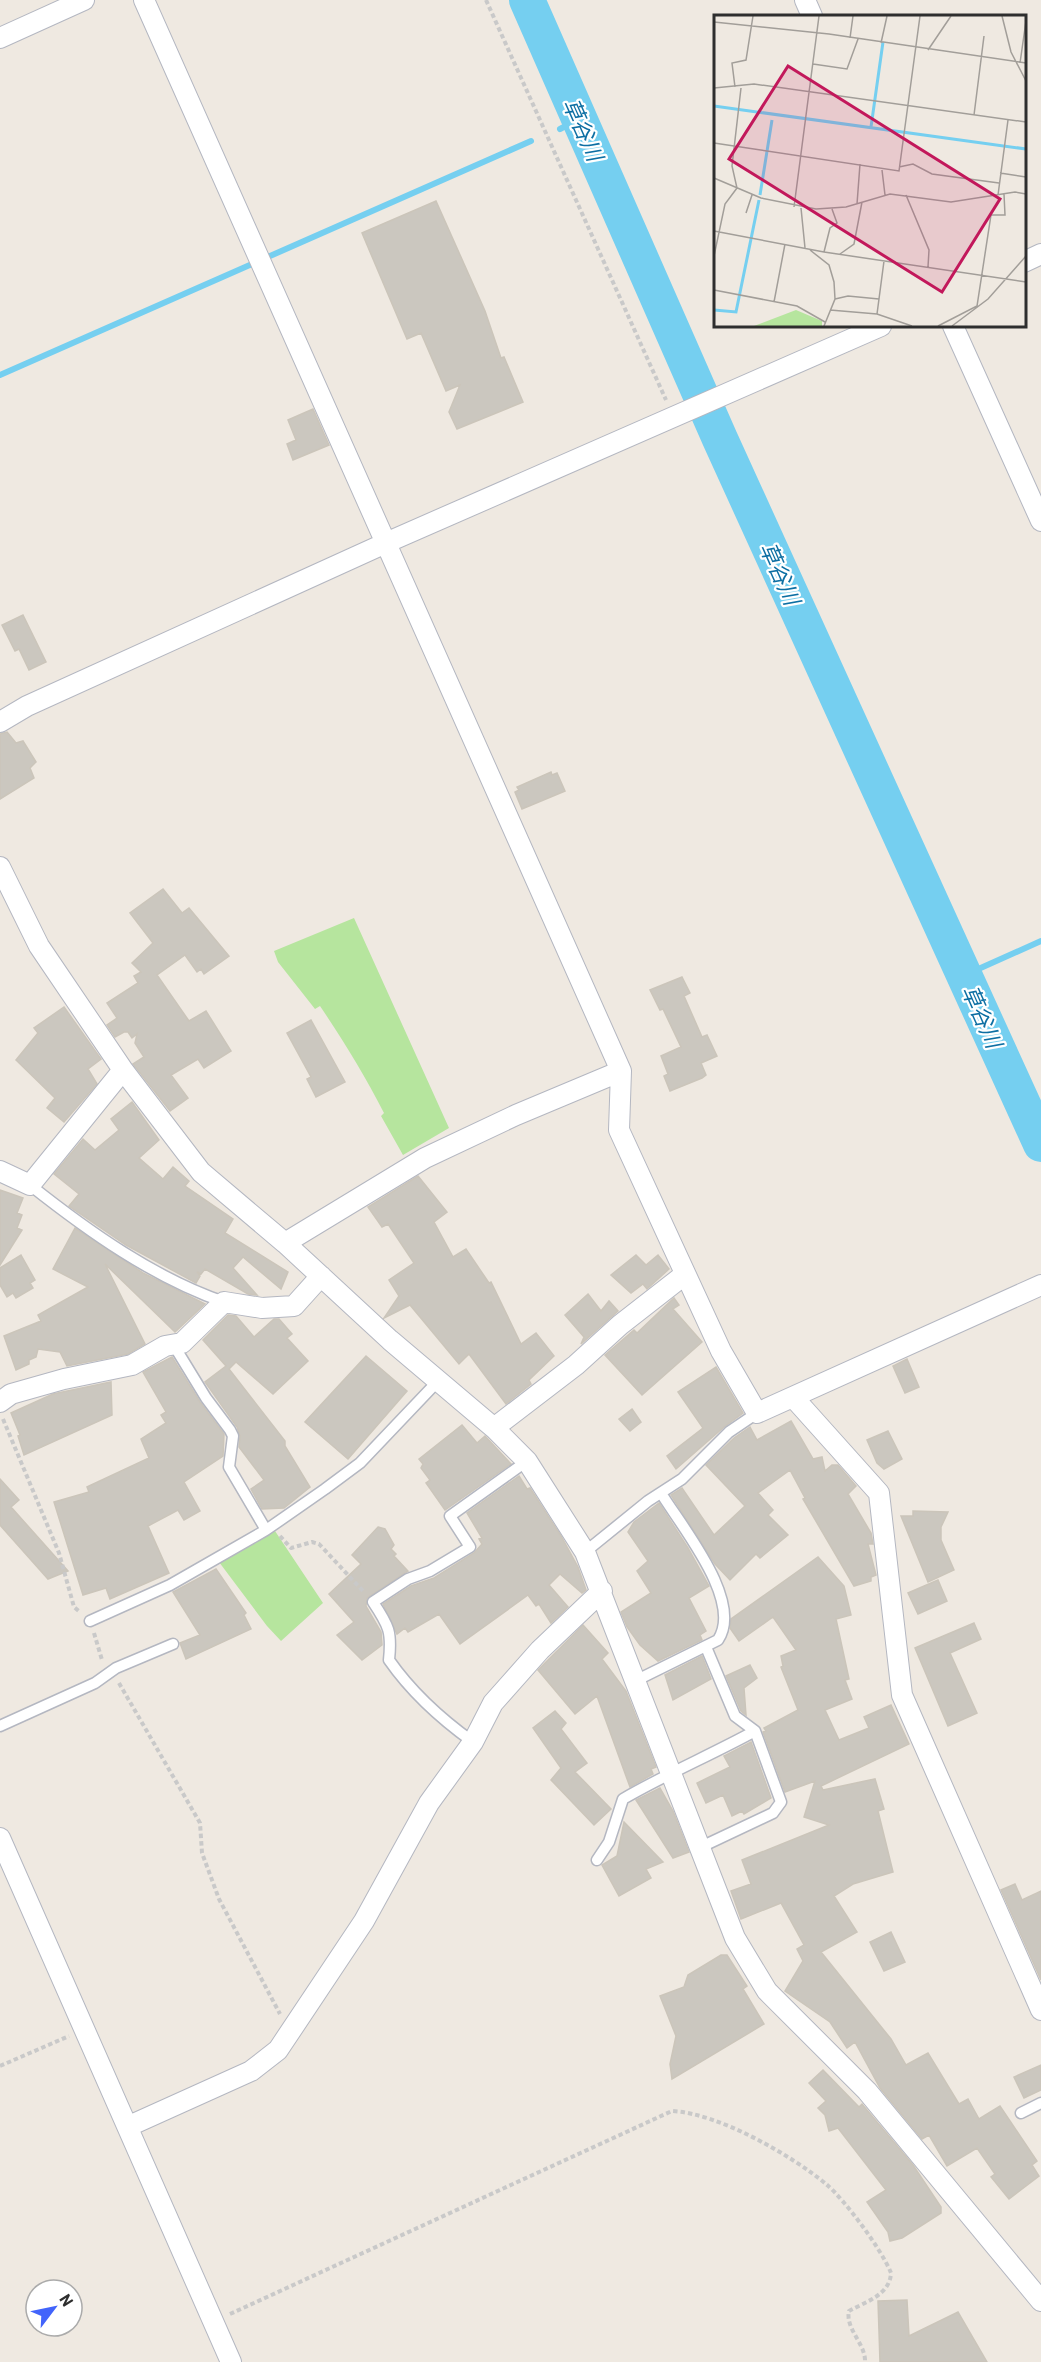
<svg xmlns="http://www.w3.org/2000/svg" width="1041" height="2362" font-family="Barlow,'Noto Sans JP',sans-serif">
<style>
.green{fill:#b6e59e}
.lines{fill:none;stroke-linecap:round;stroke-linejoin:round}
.stream{stroke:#75cff0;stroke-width:6}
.river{stroke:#75cff0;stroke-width:36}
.building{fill:#cbc7bf;stroke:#cbc5ba;stroke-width:1.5}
.lane-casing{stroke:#b4b7c1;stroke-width:13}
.street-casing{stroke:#b4b7c1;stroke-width:22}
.path{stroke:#c9c9c9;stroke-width:4;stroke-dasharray:4.5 3;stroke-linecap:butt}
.lane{stroke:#fff;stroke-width:10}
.street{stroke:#fff;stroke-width:20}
.labels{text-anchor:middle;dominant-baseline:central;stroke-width:4.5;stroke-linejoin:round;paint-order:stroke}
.water-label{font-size:22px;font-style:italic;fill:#0d6fa3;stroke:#fff}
.inset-river{fill:none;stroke:#75cff0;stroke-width:3}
.inset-road{fill:none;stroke:#a29e99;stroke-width:1.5}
.view{fill:#c2185b;fill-opacity:0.15;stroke:#c2185b;stroke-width:3}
.inset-edge{fill:none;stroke:#2e2e2e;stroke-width:3}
</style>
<rect width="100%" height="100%" fill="#efe9e1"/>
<path class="green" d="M354,918L449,1128L403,1155L381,1116L384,1113C365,1076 343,1040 320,1006L315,1009L278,962L274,951Z
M275,1531L323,1603L281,1641L267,1626L219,1562Z"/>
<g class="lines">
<path class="stream" d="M560,129L581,118
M0,375L531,141
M965,975L1041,941"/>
<path class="river" d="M527,0L720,439L1041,1144"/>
</g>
<path class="building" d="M436,201L485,311L501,358L504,357L523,402L457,429L449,412L460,385L446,391L421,333L407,339L362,233Z
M313,409L329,445L293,460L287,444L296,440L288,420Z
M23,615L46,662L29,670L19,649L15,651L2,625Z
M7,732L16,743L23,741L36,762L30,768L34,778L0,799V734Z
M551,772L552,775L557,773L565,791L522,809L515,792L519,790L517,787Z
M163,889L182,913L189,908L229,956L204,974L201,969L197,972L185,955L157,975L189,1021L206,1011L231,1051L204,1068L198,1059L171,1075L188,1098L170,1111L133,1064L144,1057L135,1043L137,1034L132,1038L128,1032H124L115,1037L107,1025L117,1018L107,1003L138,983L134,976L141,972L132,963L153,943L130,913Z
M682,977L690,993L684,996L702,1037L707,1035L717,1056L701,1063L706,1075L702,1078L670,1091L664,1076L668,1074L661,1056L681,1047L663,1009L660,1010L650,990Z
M64,1007L101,1059L88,1069L97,1084L64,1122L47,1108L55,1098L16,1060L38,1033L34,1028Z
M311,1020L345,1082L316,1097L307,1079L311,1077L287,1033Z
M132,1102L159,1140L139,1158L163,1179L173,1167L189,1181L185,1186L233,1219L225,1233L288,1272L281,1289L243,1257L233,1268L257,1295L248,1294L205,1269L201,1274L197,1272L200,1276L196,1283L126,1245L69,1206L79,1194L54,1174L83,1139L95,1150L119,1130L111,1119Z
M418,1176L447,1212L434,1222L453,1257L466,1249L489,1283L491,1282L521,1344L536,1333L554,1356L529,1380L531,1384L506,1404L469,1354L459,1364L410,1305L384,1318L399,1296L389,1280L414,1263L388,1224L382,1227L368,1207Z
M0,1190L23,1198L17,1213L22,1215L17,1228L22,1230L0,1265Z
M75,1228L143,1273L205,1304L175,1332L105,1264L145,1344L128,1354L67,1366L60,1352L38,1349L36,1357L29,1360V1364L16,1370L4,1336L41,1321L38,1315L88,1287L53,1269Z
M21,1255L35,1280L30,1283L33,1288L16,1298L13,1293L7,1297L0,1285V1268Z
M636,1255L646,1265L658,1255L669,1269L647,1289L643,1284L631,1293L611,1275Z
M588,1294L601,1311L609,1301L618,1311L581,1344L584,1337L565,1315Z
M674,1298L679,1305L673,1309L702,1342L642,1395L605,1355L634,1330L637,1333Z
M228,1315L236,1316L254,1337L274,1319H279L292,1334L287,1338L308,1361L273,1394L236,1362L229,1369L285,1441V1446L310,1487L284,1508L262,1509L251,1489L264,1480L239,1447L240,1436L237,1427L205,1382L226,1366L203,1340Z
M366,1356L407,1391L348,1459L305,1422Z
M172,1357L200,1402L224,1434L223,1456L184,1482L200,1511L184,1520L178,1510L148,1526L169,1573L110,1599L106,1588L83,1595L54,1502L89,1492L87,1487L149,1458L141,1439L166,1423L161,1415L166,1412L143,1372Z
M907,1359L919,1387L905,1393L893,1366Z
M716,1367L743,1413L724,1427L676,1469L667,1456L703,1428L678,1392Z
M111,1382L112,1415L24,1455L18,1436L20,1435L11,1413L53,1394Z
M632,1409L641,1422L630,1431L619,1419Z
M791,1421L813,1459L822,1457L825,1471L832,1465H838L856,1486L848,1494L871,1533L873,1544H868L876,1575L871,1577V1581L854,1586L803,1499L805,1498L790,1470L758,1493L773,1510L768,1515L788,1535L760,1558L756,1554L730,1580L715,1564L671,1495L682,1488L714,1535L745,1506L706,1465L734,1438L750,1427L757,1440Z
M462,1425L477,1443L485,1436L511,1464L445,1510L426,1483L430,1480L421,1468L423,1464L419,1459Z
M888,1431L902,1459L884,1469L877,1463L867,1440Z
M519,1476L527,1489L530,1488L561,1536L578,1567L586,1590L582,1593L560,1574L549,1585L568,1607L551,1623L539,1604L536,1606L528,1595L460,1644L439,1614L408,1632L405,1628L397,1634L383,1604L411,1586L434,1578L474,1553L482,1544L479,1539L482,1538L467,1513Z
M0,1479L19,1500L11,1507L68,1571L48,1579L0,1525Z
M659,1503L688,1548L709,1586L689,1598L706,1631L700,1635L702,1640L658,1661L640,1645L627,1627L621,1612L651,1593L637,1571L648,1561L628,1532L634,1522Z
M913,1511L948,1512L941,1527V1540L954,1570L928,1582L901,1516H913Z
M378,1527L385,1529L394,1545L391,1549L396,1554L394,1556L408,1571L367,1598L366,1606L381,1632L382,1645L362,1660L337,1635L354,1622L329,1594L361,1564L352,1555Z
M818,1557L844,1586L851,1615L836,1619L849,1679L845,1680L852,1699L825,1710L839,1740L869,1728L864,1717L891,1705L909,1744L821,1786L823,1790L875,1779L884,1809L878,1811L893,1872L853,1884L834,1896L857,1932L821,1952L891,2039L906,2065L928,2053L959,2104L968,2099L979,2119L1000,2106L1037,2161L1032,2165L1039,2176L1009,2199L991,2177L995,2174L977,2148L947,2166L929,2135L922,2139L880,2088L855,2042L847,2048L830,2022L785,1991L803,1961L797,1949L804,1945L781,1903L741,1919L731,1891L751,1884L742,1860L829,1825L804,1817L815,1781L785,1792L763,1732L766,1731L764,1728L798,1710L781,1667L783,1666L781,1656L796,1650L773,1617L739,1641L730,1628L731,1619Z
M216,1569L246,1613L244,1615L251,1629L186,1659L180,1643L200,1635L173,1592Z
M938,1580L947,1601L918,1614L908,1593Z
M974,1623L981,1639L950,1653L977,1713L948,1726L915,1648Z
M583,1625L608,1653L602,1659L626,1691L656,1767L651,1769L653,1774L630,1787L597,1696L575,1714L538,1670Z
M702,1656L711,1679L673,1700L665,1675Z
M750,1665L757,1678L744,1688L746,1715L741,1711L726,1676Z
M555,1711L566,1723L561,1729L587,1763L575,1772L611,1809L594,1825L551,1780L561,1768L533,1728Z
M751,1742L771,1798L744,1814L742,1811L732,1816L723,1795L706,1803L697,1783L730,1767L724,1756Z
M660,1788L673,1811L689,1852L673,1858L636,1800Z
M624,1822L663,1862L646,1869L651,1878L619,1896L602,1865L617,1856Z
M1015,1884L1022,1900L1041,1891V1980L1001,1890Z
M891,1932L905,1962L884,1971L870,1942Z
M721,1955H727L747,1986L743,1989L764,2024L672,2079L670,2064L676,2036L660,1996L684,1987L688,1975Z
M1041,2065V2090L1024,2098L1014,2077Z
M823,2070L859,2107L862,2104L913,2165L941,2207V2213L902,2238L890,2241L888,2232L867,2202L886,2190L838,2128L829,2131L825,2115L818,2108L826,2101L809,2083Z
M907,2300L909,2336L958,2312L987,2362H880L878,2301Z"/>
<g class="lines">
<defs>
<path id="lane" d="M30,1185C88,1231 154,1278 224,1302
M173,1344L206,1398L230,1430L233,1436L229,1467L266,1530
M585,1552L648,1501L682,1479L729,1432L757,1413
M90,1621L170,1585L266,1530L325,1489L360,1463L438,1381
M637,1680L718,1640C744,1601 681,1526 661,1493
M0,1726L95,1683L116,1668L173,1644
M473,1742C441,1719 412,1693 389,1660C392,1632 389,1626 373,1602L408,1579L430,1571L470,1547L450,1516L527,1461
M701,1847L773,1813L781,1802L755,1731L735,1716L706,1647
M597,1860L609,1842L623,1799C666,1774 711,1755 755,1731
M1021,2113L1041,2103"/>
<path id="street" d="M144,0L621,1071L619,1130L721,1351L757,1413L1041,1285
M805,0L812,16
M0,38L84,0
M1024,262L1041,254
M953,326L1041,521
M0,722L27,706L388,542L881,326
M0,867L39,946L123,1070L201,1172L285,1243L390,1340L494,1428L527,1461L585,1552L735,1938L767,1991L867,2091L1041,2301
M0,1171L30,1185L123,1070
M285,1243L425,1158L516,1115L621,1071
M793,1397L879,1493L902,1695L1041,2010
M0,1402L11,1394L64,1379L132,1365L165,1346L182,1343L224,1302L262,1308L294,1306L321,1276
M494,1428L576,1365L620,1325L684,1275
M0,1838L231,2362
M129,2126L251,2071L278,2050L364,1921L429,1803L473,1742L493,1703L540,1650L602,1591"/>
</defs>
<use href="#lane" class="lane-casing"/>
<use href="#street" class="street-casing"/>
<path class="path" d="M486,0L666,400
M3,1419L59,1553L74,1607L80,1612
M280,1536L291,1548L312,1542L319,1544L364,1592
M94,1633L102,1660
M119,1683L200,1823L202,1853L219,1899L280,2014
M0,2066L69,2036
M230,2314L672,2111C718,2113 791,2155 826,2184C845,2200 882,2250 891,2273C890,2295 865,2302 849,2311C845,2329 866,2344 865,2362"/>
<use href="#lane" class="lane"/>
<use href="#street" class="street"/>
</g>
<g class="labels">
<g class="water-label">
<text transform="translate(584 129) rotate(66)">草谷川</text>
<text transform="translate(781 573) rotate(66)">草谷川</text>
<text transform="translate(983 1016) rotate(66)">草谷川</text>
</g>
</g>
<g transform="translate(714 15)">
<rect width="312" height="312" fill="#efe9e1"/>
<path d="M82,295L108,306V311H40Z" fill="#b6e59e"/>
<path class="inset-river" d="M0,91L312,134M157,112L169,27M46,180L58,105M0,295L22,297L45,185"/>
<path class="inset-road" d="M288,1L297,37L312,66M0,7L115,19L312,48M136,23L139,1M167,28L173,1M214,35L237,1M306,48L312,6M99,49L133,54L144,24M21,72L18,48L32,45L39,1M0,73L40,69L312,107M260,100L270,21M0,128L185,156L206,1M185,152L199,149L218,159L285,168M168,155L171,180M286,158L312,162M0,163L47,183L102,194L132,192L176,179L237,187L301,177L312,179M192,180L215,235L214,252M284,180L294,105M143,189L146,149M80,192L105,1M87,193L91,233M32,198L38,180M0,216L110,237L312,267M96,235L115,250L120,267L121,284L110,311M110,237L116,213L123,208L118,194M126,239L140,229L148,187M0,241L11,189L23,173L18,151L27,73M0,275L83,291L111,307M121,284L134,281L165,284M60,287L71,229M116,295L163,299L198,311M163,299L170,246M224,311L263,291L277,200H291L290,179M238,311L274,284L312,241"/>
<path class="view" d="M74,51L286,184L228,277L15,144Z"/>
<rect width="312" height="312" class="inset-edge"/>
</g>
<g transform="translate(54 2308) rotate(58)"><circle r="28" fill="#ffffff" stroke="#ababab" stroke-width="1.5"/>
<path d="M0-4.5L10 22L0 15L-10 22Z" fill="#4264fb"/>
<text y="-9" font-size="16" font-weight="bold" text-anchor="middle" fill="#2e2e2e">N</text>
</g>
</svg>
